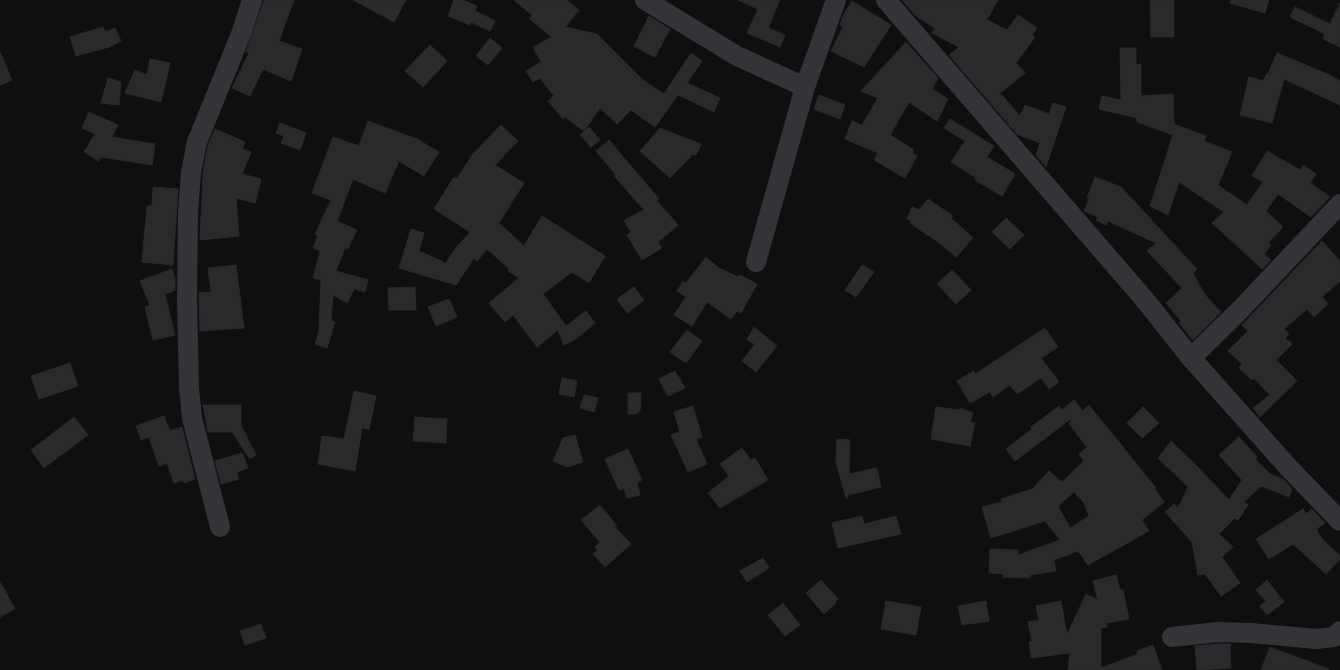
<svg xmlns="http://www.w3.org/2000/svg" width="1340" height="670" font-family="'Source Sans 3',sans-serif">
<style>
.building{fill:#2a2a2c;stroke:#29292c;fill-rule:evenodd}
.lines{fill:none;stroke-linecap:round;stroke-linejoin:round}
.minor{stroke:#323437;stroke-width:20}
</style>
<rect width="100%" height="100%" fill="#0f0f10"/>
<path class="building" d="M264,0H294L279,41L302,49L291,81L263,69L250,96L232,88L249,53L246,52Z
M353,0H406L394,22Z
M454,0H463L477,6L475,11L495,21L490,31L471,22L470,25L448,16Z
M514,0H567L579,10L565,27L597,34L644,81L664,94L691,53L702,61L687,83L720,98L714,112L678,95L655,127L631,110L617,124L600,108L584,131L565,117L563,119L548,101L554,96L540,78L533,82L526,71L541,62L533,47L552,37L530,19L532,15Z
M738,0H780L768,28L785,35L780,47L747,33L758,9Z
M902,0H998L987,20L1007,30L1018,15L1037,28L1032,35L1035,37L1016,63L1025,73L999,94L1003,96L1020,116L1025,105L1049,114L1053,103L1066,107L1046,167L1036,155L1040,143L1017,134L949,55L959,47L932,33L935,28L917,17Z
M1150,0H1174V37H1151Z
M1231,0H1269L1265,13L1230,3Z
M852,1L891,25L864,67L831,51L843,27L840,25L844,14Z
M1340,3V47L1323,39L1325,34L1290,17L1295,7L1330,24Z
M649,16L670,29L655,57L634,46Z
M103,27L105,32L115,28L121,41L109,47L76,56L70,37Z
M490,38L502,48L488,65L476,56Z
M906,42L938,78L932,89L948,99L937,121L909,102L890,135L914,150L912,153L917,156L905,178L874,160L878,153L845,139L852,121L862,125L878,98L861,91Z
M430,45L447,61L423,87L405,71Z
M1120,48H1136V65L1141,64V96L1173,94L1174,124L1206,136L1204,141L1232,152L1218,185L1247,205L1263,182L1252,176L1267,151L1300,170L1304,165L1316,174L1310,183L1330,197L1311,217L1278,194L1266,211L1283,227L1268,243L1271,245L1264,254L1271,260L1262,269L1212,223L1224,212L1179,182L1168,215L1150,206L1173,135L1137,122V118L1099,109L1102,96L1121,100Z
M0,52L12,80L0,85Z
M1277,53L1327,74L1340,81V105L1284,79L1272,123L1240,115L1249,77L1263,81L1267,73L1268,74Z
M150,59L170,63L161,102L125,93L135,70L147,75Z
M108,78L121,82L119,105L101,103Z
M819,95L845,105L840,119L814,109Z
M89,112L118,125L112,137L155,144L152,165L101,157L99,161L84,152L95,134L82,128Z
M950,119L994,146L987,157L1015,174L1002,196L975,180L976,178L951,162L965,141L944,128Z
M368,121L417,139L439,152L424,176L399,161L385,193L353,179L337,221L357,230L348,249L345,248L336,271L368,280L365,292L354,289L347,303L333,295L331,321L335,322L327,348L315,344L319,331L321,280L313,278L320,251L313,248L318,236L315,234L331,200L312,193L333,137L359,146Z
M280,123L306,133L300,150L281,143L284,136L276,133Z
M501,125L518,141L495,165L524,183L499,223L524,246L542,216L605,256L589,283L572,272L543,294L566,326L586,311L595,323L576,339L564,345L558,330L537,347L513,315L505,322L489,303L519,278L508,271L509,269L487,249L477,261L474,258L456,285L399,268L411,229L424,233L419,251L446,263L455,249L470,232L434,209L454,177L457,179L472,155Z
M589,127L600,140L591,147L580,135Z
M660,128L701,144L696,155L693,154L670,178L640,151Z
M215,129L245,142L242,149L251,152L242,174L261,179L255,203L236,198L239,236L200,240L203,174L208,145Z
M609,140L659,199L657,201L678,225L658,242L662,248L642,260L627,235L631,232L624,220L644,210L614,176L616,175L596,151Z
M1095,177L1121,187L1197,269L1193,273L1205,295L1221,312L1193,340L1179,323L1181,321L1166,303L1182,288L1147,251L1156,243L1108,221L1106,225L1096,220L1098,217L1084,211L1089,199L1087,198Z
M153,187L178,189L173,265L142,262L147,206H152Z
M928,199L953,216L951,218L973,238L956,257L941,244L910,223L912,221L907,219L912,207L919,210Z
M1006,218L1024,235L1010,249L992,232Z
M1322,241L1340,261V281L1322,297L1328,304L1314,317L1307,309L1284,329L1289,334L1285,338L1292,344L1276,360L1297,381L1260,417L1253,408L1270,395L1254,378L1252,380L1239,368L1242,364L1228,351L1248,331L1242,325Z
M706,257L719,268L738,277L740,275L757,284L741,313L737,311L731,319L707,302L692,326L674,315L686,297L677,291L683,281L686,283Z
M236,265L244,328L200,331L199,293L211,292L208,268Z
M862,265L874,272L856,297L845,290Z
M172,269L175,279V290L165,294L175,335L153,340L145,307L150,305L140,281Z
M952,270L971,290L956,304L937,284Z
M415,287L416,310H389L388,288Z
M634,287L644,300L627,313L617,299Z
M449,299L457,317L436,326L428,307Z
M754,327L777,346L756,372L742,361L755,344L747,340Z
M1045,328L1058,347L1041,358L1059,382L1049,389L1041,378L1017,394L1010,385L993,397L990,392L970,403L957,381L974,371L975,374Z
M687,330L702,341L686,363L670,352Z
M70,363L78,386L39,399L31,376Z
M675,371L685,388L668,396L659,379Z
M562,378L577,381L574,397L559,394Z
M354,391L376,396L369,429L362,428L355,471L318,464L322,436L344,439Z
M628,393H641L640,411L636,414H628Z
M584,395L598,398L594,412L580,408Z
M1074,400L1083,411L1089,405L1156,488L1155,489L1164,502L1142,520L1149,531L1088,565L1078,551L1054,560L1056,571L1030,575V578L1003,577L1004,574L989,573L990,549L1018,550V555L1060,540L1045,521L991,538L982,507L1002,502L1001,499L1035,488L1034,487L1049,471L1062,482L1084,461L1079,454L1087,447L1069,424L1072,418L1015,461L1006,449L1032,429L1031,427L1059,406L1062,410ZM1074,492L1084,503L1089,516L1070,528L1058,506Z
M203,405H241V425L256,455L250,459L232,432H208Z
M693,406L702,437L696,439L707,464L688,472L671,435L680,432L674,412Z
M936,407L959,410L960,408L973,413L970,422L975,423L970,446L931,439Z
M1143,407L1159,423L1142,438L1127,423Z
M164,416L170,431L182,427L195,479L184,483L183,480L174,483L167,463L159,466L149,437L141,440L136,426Z
M74,417L88,435L44,468L31,450Z
M415,417L447,419L446,443L413,441Z
M575,435L583,462L567,467L553,461L563,438Z
M1239,437L1257,457L1255,459L1270,474L1283,479L1292,489L1289,497L1261,486L1244,502L1248,505L1238,520L1235,518L1219,534L1233,547L1222,557L1240,583L1221,596L1205,574L1198,575L1192,542L1165,512L1174,504L1178,508L1188,487L1158,458L1171,441L1197,466L1229,500L1242,480L1219,455Z
M837,439L850,440L849,474L877,468L881,487L848,495V498H846L836,463Z
M742,448L751,460L755,458L768,480L720,508L708,493L729,476L720,464Z
M628,449L642,480L637,482L640,495L627,498L624,488L619,490L605,459Z
M242,453L248,468L237,472L239,479L221,484L215,461Z
M600,505L617,526L615,527L631,544L605,567L593,554L598,550L595,547L600,542L581,520Z
M1303,509L1306,514L1312,509L1325,523L1316,529L1322,539L1340,556V559L1326,574L1293,544L1269,559L1256,539Z
M862,516L864,524L896,516L901,534L838,548L832,523Z
M763,558L769,568L747,582L740,571Z
M1116,575L1120,590H1123L1129,619L1106,623L1107,627L1101,628V668L1138,654L1137,651L1153,645L1162,670H1068L1070,653L1031,658L1029,642L1032,641L1028,622L1039,620L1036,606L1061,601L1067,635L1086,594L1098,600L1093,581Z
M821,580L838,599L835,602L836,603L824,614L806,593Z
M1267,580L1284,602L1267,615L1260,606L1266,601L1256,590Z
M0,582L15,609L0,617Z
M886,601L921,607L916,635L881,629Z
M986,601L989,621L962,625L958,606Z
M783,603L800,625L785,636L768,615Z
M261,624L266,638L245,645L240,631Z
M1218,644H1230L1231,668L1197,670L1195,646Z
M1270,647L1329,669L1328,670H1261Z"/>
<g class="lines">
<path class="minor" d="M645,0L737,56L805,87
M886,0L1145,300L1191,358L1289,468L1340,521
M756,262L805,87L836,0
M1191,358L1241,309L1340,204
M220,527L192,418L189,388L187,301L188,213L191,172L197,142L241,34L252,0
M1172,637L1218,632L1251,633L1316,639L1334,637L1340,631"/>
</g>
</svg>
